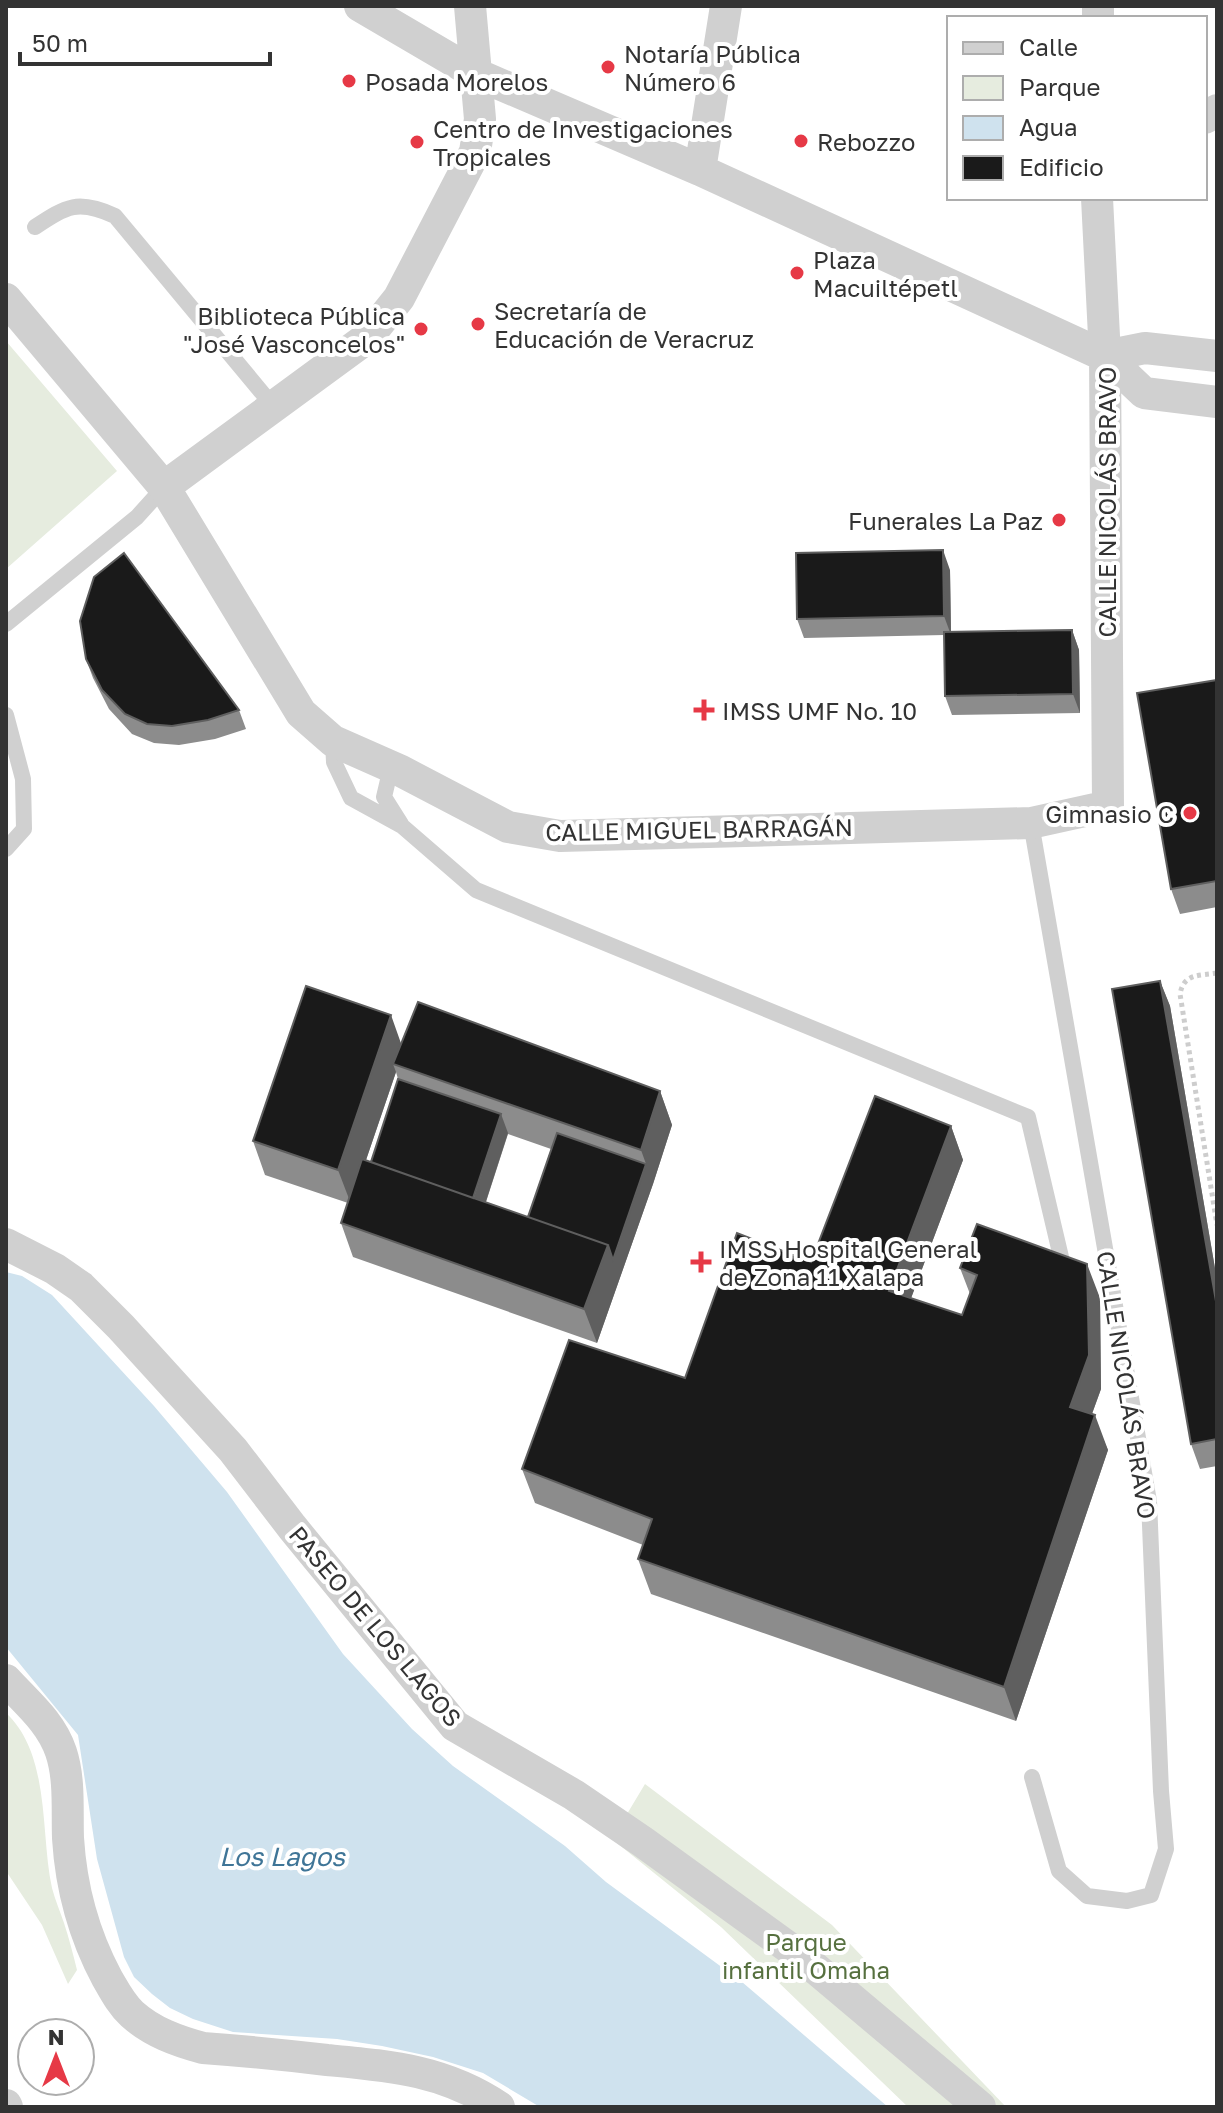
<svg xmlns="http://www.w3.org/2000/svg" width="1223" height="2113" font-family="'Golos Text',sans-serif">
<style>
.green{fill:#e6ecdf}
.water{fill:#cfe2ee}
.lines{fill:none;stroke-linecap:round;stroke-linejoin:round}
.path{stroke:#cdcdcd;stroke-width:5;stroke-dasharray:4 4;stroke-linecap:butt}
.lane{stroke:#d0d0d0;stroke-width:16}
.street{stroke:#d0d0d0;stroke-width:32}
.wall{fill:#8c8c8c;fill-rule:evenodd}
.shaded-wall{fill:#5f5f5f}
.building{fill:#1a1a1a;stroke:#5f5f5f;stroke-width:2}
.poi-dot{fill:#e63946;stroke:#fff;stroke-width:3}
.labels{text-anchor:middle;dominant-baseline:central;stroke-width:8;stroke-linejoin:round;paint-order:stroke}
.poi-label{font-size:24px;fill:#333;stroke:#fff;text-anchor:start}
.street-label{font-size:24px;fill:#333;stroke:#fff}
.park-label{font-size:24px;fill:#56703f;stroke:#fff}
.water-label{font-size:26px;font-style:italic;fill:#3f7597;stroke:#fff}
</style>
<rect width="100%" height="100%" fill="#fff"/>
<path class="green" d="M6,341L117,471L6,569Z
M6,1713C51,1755 40,1833 52,1888C55,1900 60,1911 64,1923C69,1938 73,1954 77,1970L68,1984L42,1925L6,1871Z
M645,1784L832,1925L1006,2107H908L721,1927L612,1839Z"/>
<path class="water" d="M6,1272L22,1276L52,1295L154,1406L227,1492L343,1654L412,1729L453,1766L565,1846L606,1882L742,1982L888,2107H540L483,2073L433,2057L382,2046L337,2039L233,2032L193,2019L170,2008L152,1994L134,1977L124,1957L97,1859L78,1735L6,1647Z"/>
<g class="lines">
<path class="path" d="M1217,973C1199,976 1184,973 1180,994L1217,1225"/>
<path class="lane" d="M35,227C67,206 78,199 115,216L274,407
M6,624L137,517L164,487
M6,715L23,779L24,829L6,849
M333,741L334,762L351,798L402,826L476,890L1028,1117L1065,1274
M401,771L388,780L384,797L401,824
M1031,823L1149,1501L1161,1791L1166,1849L1151,1895L1127,1901L1087,1896L1059,1871L1032,1777"/>
<path class="street" d="M360,6L476,74L700,170L1105,356L1144,393L1217,402
M1098,18V6
M1205,118L1217,110
M700,170L726,6
M6,299L164,487L301,713L333,741L401,771L508,827L560,836L1031,823L1108,806L1105,356L1097,198
M1105,356L1145,348L1217,356
M164,487L367,338L399,298L475,152L480,119L470,6
M6,1244L55,1269L81,1287L121,1327L233,1450L292,1527L455,1726L574,1795L643,1842L803,1958L980,2107
M6,1680C27,1703 51,1722 61,1752C70,1779 67,1810 68,1838C71,1887 84,1935 107,1978C114,1990 121,2004 132,2014C152,2032 177,2041 203,2048C244,2051 285,2055 327,2060C390,2066 444,2070 499,2107
M6,2105L7,2107"/>
</g>
<path class="wall" d="M950,570L951,632L1072,630L1079,650L1080,713L952,715L945,696L944,635L804,638L797,619Z
M86,659L239,710L246,729L215,739L179,745L154,743L132,734L109,709L93,678Z
M1217,680V907L1180,914L1171,889Z
M1160,981L1170,1006L1217,1280V1466L1200,1469L1191,1444Z
M401,1044L660,1091L672,1125L653,1184L597,1343L353,1257L341,1223L348,1203L265,1175L253,1141ZM396,1072L398,1079L371,1162L366,1160ZM508,1134L551,1149L528,1217L486,1202Z
M951,1126L963,1160L911,1298L962,1315L970,1294L960,1268L1100,1298L1101,1389L1092,1414L1108,1450L1016,1721L651,1594L638,1559L643,1545L535,1503L522,1469L685,1378L811,1262Z"/>
<path class="shaded-wall" d="M943,550L950,570L951,635L944,616Z
M1072,630L1079,650L1080,713L1073,694Z
M1160,981L1170,1006L1217,1280V1307Z
M391,1015L403,1049L393,1064L396,1072L351,1204L338,1170Z
M660,1091L672,1125L653,1184L597,1343L584,1309L608,1245L646,1164L641,1150Z
M501,1114L508,1133L477,1229L470,1210Z
M951,1126L963,1160L901,1325L889,1291Z
M1087,1264L1100,1298L1101,1389L1082,1441L1070,1407Z
M1095,1415L1108,1450L1016,1721L1004,1687Z"/>
<path class="building" d="M943,550L944,616L797,619L796,553Z
M124,553L239,710L208,720L172,726L147,724L125,714L102,690L86,659L80,621L94,577Z
M1072,630L1073,694L945,696L944,632Z
M1217,680V881L1171,889L1137,693Z
M1160,981L1217,1307V1439L1191,1444L1112,989Z
M306,986L391,1015L338,1170L253,1141Z
M418,1002L660,1091L641,1150L393,1064Z
M398,1079L501,1114L473,1198L371,1162Z
M875,1096L951,1126L889,1291L962,1315L977,1275L960,1268L977,1224L1087,1264L1089,1355L1070,1407L1095,1415L1004,1687L638,1559L652,1519L522,1469L569,1340L685,1378L737,1233L811,1262Z
M557,1133L646,1164L613,1260L608,1245L528,1217Z
M362,1159L608,1245L584,1309L341,1223Z"/>
<g class="poi-dot">
<circle cx="608" cy="67" r="8"/>
<circle cx="349" cy="81" r="8"/>
<circle cx="801" cy="141" r="8"/>
<circle cx="417" cy="142" r="8"/>
<circle cx="797" cy="273" r="8"/>
<circle cx="478" cy="324" r="8"/>
<circle cx="421" cy="329" r="8"/>
<circle cx="1059" cy="520" r="8"/>
<path d="M700 698h8v8h8v8h-8v8h-8v-8h-8v-8h8z"/>
<circle cx="1190" cy="813" r="8"/>
<path d="M697 1250h8v8h8v8h-8v8h-8v-8h-8v-8h8z"/>
</g>
<g class="labels">
<g class="poi-label">
<text x="624" y="53">Notaría Pública<tspan x="624" dy="28">Número 6</tspan></text>
<text x="365" y="81">Posada Morelos</text>
<text x="433" y="128">Centro de Investigaciones<tspan x="433" dy="28">Tropicales</tspan></text>
<text x="817" y="141">Rebozzo</text>
<text x="813" y="259">Plaza<tspan x="813" dy="28">Macuiltépetl</tspan></text>
<text x="494" y="310">Secretaría de<tspan x="494" dy="28">Educación de Veracruz</tspan></text>
<text x="405" y="315" text-anchor="end">Biblioteca Pública<tspan x="405" dy="28">"José Vasconcelos"</tspan></text>
<text x="1043" y="520" text-anchor="end">Funerales La Paz</text>
<text x="722" y="710">IMSS UMF No. 10</text>
<text x="1174" y="813" text-anchor="end">Gimnasio C</text>
<text x="719" y="1248">IMSS Hospital General<tspan x="719" dy="28">de Zona 11 Xalapa</tspan></text>
</g>
<g class="street-label">
<text transform="translate(1106 502) rotate(-90)">CALLE NICOLÁS BRAVO</text>
<text transform="translate(699 829) rotate(-1)">CALLE MIGUEL BARRAGÁN</text>
<text transform="translate(1127 1385) rotate(81)">CALLE NICOLÁS BRAVO</text>
<text transform="translate(376 1626) rotate(50)">PASEO DE LOS LAGOS</text>
</g>
<g class="park-label">
<text x="806" y="1941">Parque<tspan x="806" dy="28">infantil Omaha</tspan></text>
</g>
<g class="water-label">
<text x="282" y="1856">Los Lagos</text>
</g>
</g>
<rect width="1223" height="2113" fill="none" stroke="#333333" stroke-width="16"/>
<rect x="947" y="16" width="260" height="184" fill="#ffffff" stroke="#adadad" stroke-width="2"/>
<rect x="963" y="42" width="40" height="12" fill="#d0d0d0" stroke="#adadad" stroke-width="2"/>
<text x="1019" y="56" font-size="24" fill="#333333">Calle</text>
<rect x="963" y="76" width="40" height="24" fill="#e6ecdf" stroke="#adadad" stroke-width="2"/>
<text x="1019" y="96" font-size="24" fill="#333333">Parque</text>
<rect x="963" y="116" width="40" height="24" fill="#cfe2ee" stroke="#adadad" stroke-width="2"/>
<text x="1019" y="136" font-size="24" fill="#333333">Agua</text>
<rect x="963" y="156" width="40" height="24" fill="#1a1a1a" stroke="#adadad" stroke-width="2"/>
<text x="1019" y="176" font-size="24" fill="#333333">Edificio</text>
<g transform="translate(56 2057)"><circle r="38" fill="#ffffff" stroke="#adadad" stroke-width="2"/>
<path d="M0-6L14 30L0 20L-14 30Z" fill="#e63946"/>
<text y="-12" font-size="22" font-weight="bold" text-anchor="middle" fill="#333333">N</text>
</g>
<path d="M20 52v12h250v-12" fill="none" stroke="#333333" stroke-width="4"/>
<text x="32" y="52" font-size="24" fill="#333333" stroke="#ffffff" stroke-width="6" paint-order="stroke">50 m</text>
</svg>
